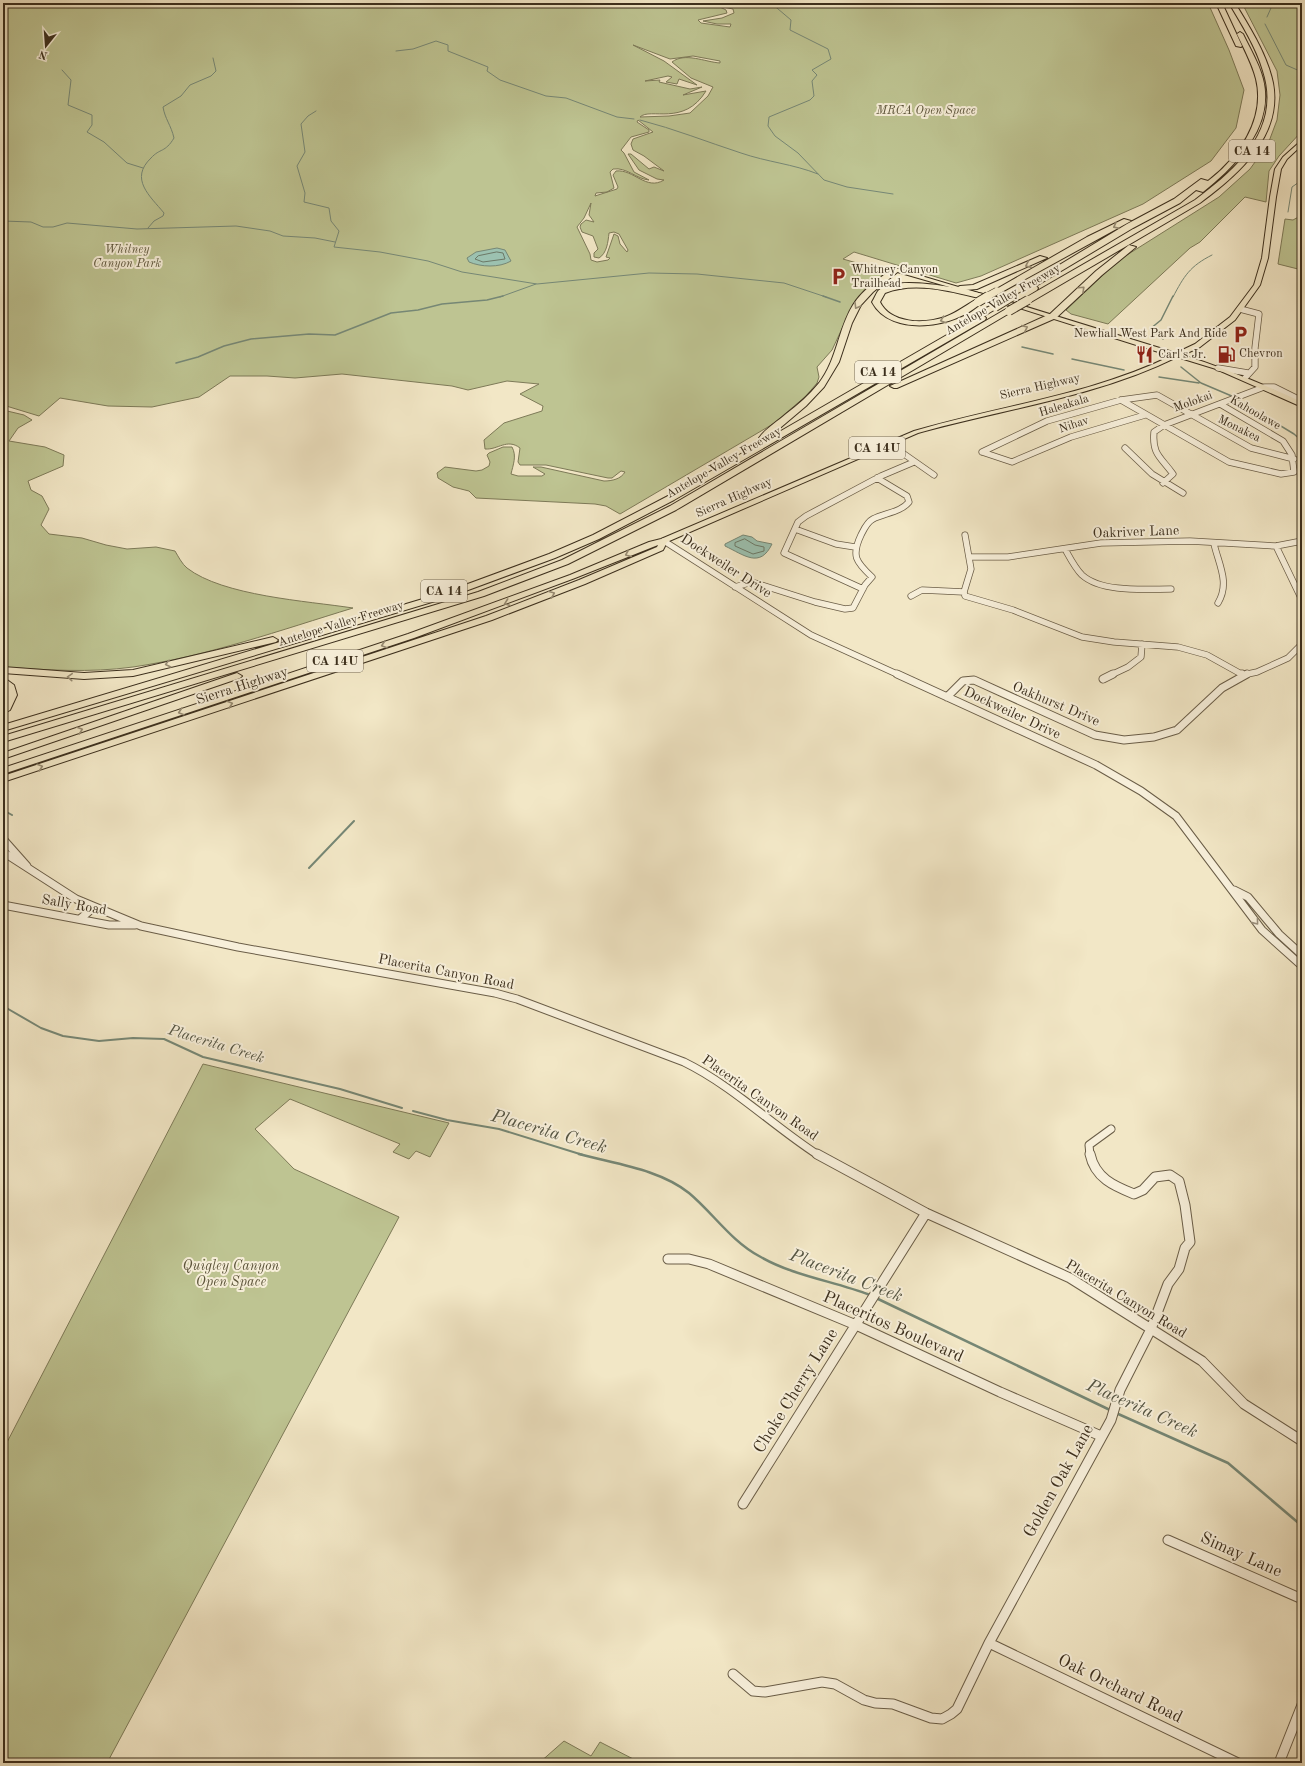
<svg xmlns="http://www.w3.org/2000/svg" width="1305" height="1766" font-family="'Old Standard TT',serif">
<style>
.green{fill:#bec492;stroke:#7d7a58;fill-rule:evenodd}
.water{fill:#9cc1b0;stroke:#768775}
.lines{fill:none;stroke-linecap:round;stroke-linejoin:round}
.shore{stroke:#6c7866;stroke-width:1}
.stream-far3{stroke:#768775;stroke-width:1}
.stream-far2{stroke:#768775;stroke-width:1.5}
.stream-far1{stroke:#768775;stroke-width:2}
.stream{stroke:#768775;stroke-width:2.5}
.minor-far2-casing{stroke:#6a5d47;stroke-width:7}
.minor-far1-casing{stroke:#6a5d47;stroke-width:9}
.minor-casing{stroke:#6a5d47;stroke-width:11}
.major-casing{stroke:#3c2f1d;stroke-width:2}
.highway-casing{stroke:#3c2f1d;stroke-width:2}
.minor-far2{stroke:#f7efda;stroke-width:5.5}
.minor-far1{stroke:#f7efda;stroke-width:7}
.minor{stroke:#f7efda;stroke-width:9}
.major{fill:#f2e7c6;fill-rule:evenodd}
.highway{fill:#f2e7c6;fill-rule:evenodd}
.highway-bridge-far1-casing{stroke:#3c2f1d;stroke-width:8;stroke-linecap:butt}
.highway-bridge-casing{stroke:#3c2f1d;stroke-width:10;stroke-linecap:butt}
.highway-bridge-far1{stroke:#f2e7c6;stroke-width:7}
.highway-bridge{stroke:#f2e7c6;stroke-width:8}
.oneway{stroke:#978b72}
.oneway2{stroke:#9a8f7c}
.labels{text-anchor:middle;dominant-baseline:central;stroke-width:4;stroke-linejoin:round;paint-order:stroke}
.far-park-label{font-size:12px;font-style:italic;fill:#5c543a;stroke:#f7efda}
.far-poi-label{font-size:12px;fill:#3c2f1d;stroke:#f7efda;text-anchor:start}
.far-street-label{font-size:12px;fill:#3c2f1d;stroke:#f7efda}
.shield{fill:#f7efda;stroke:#746956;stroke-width:1}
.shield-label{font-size:13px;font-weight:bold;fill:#3c2f1d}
.street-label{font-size:14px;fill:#3c2f1d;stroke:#f7efda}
.park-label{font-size:14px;font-style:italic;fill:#5c543a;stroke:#f7efda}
.water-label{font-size:15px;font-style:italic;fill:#545442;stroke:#f7efda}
.near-street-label{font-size:17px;fill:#3c2f1d;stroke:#f7efda}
.near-water-label{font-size:18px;font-style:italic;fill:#545442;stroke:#f7efda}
</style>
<rect width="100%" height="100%" fill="#f2e7c6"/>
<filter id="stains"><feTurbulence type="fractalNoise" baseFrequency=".005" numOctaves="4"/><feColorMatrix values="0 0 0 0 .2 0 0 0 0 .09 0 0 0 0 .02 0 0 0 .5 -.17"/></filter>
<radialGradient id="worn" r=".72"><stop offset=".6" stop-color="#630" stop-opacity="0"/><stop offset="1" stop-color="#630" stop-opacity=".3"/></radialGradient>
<path class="green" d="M3,3H723L718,6L726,10L727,13L698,20L701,23L730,27L731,24H717L703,21L722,18L734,13L733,9L723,7L729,3H1208L1229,50L1244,90L1236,128L1211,161L1143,204L981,276L956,283L854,252L843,259L881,270L880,271L885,274L863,292L854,303L832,350L817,367L819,377L817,383L806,396L773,424L620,514L606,506L595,504L476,498L469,491L453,487L438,478L437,473L445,467L476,471L482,470L489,466L490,462L487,455L489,453L503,447H512C517,456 513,465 511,474L518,476H542L545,474L533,467H541L604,481C612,481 621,479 625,472L621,471L612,478H608L546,465H520L518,462L520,448C507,438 498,450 485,449L484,440L504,423L542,411L543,406L520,394L539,384L507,381L468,390L452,386L342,374L295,378L267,376H230L199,397L152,407L108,406L60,398L39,416L3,405ZM633,45L670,59L693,56L720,61V63C705,62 685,52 672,62L691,78L713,87L708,96L690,113L669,116L640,117C650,107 684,127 706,91L683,95L702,87L690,89L659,82L660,80L645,81L668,76L672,77L666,82L677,84L679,79L697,85L664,61ZM638,120L653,132L633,139L631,144L633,150L644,156L664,171L654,167L649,169L631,154H628L639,170L657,179L664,180C646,191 634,169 616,171L613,175L618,187L617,189L595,196L596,193L607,192L614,188L610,172L613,169C627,167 636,179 649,180L634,172L624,153L621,150L631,137L649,132V130L637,122ZM591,203L589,215L594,222L586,220L581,224L580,227L582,232L593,236L598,249L594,253V257L599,258C607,253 608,242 609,233L614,232L619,234L628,250L627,252L620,244L618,236L614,234L606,257L610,258L608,260L597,262L591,260L590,254L577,227L584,218Z
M1242,3H1302V131L1279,156L1269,171L1266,202L1245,197L1200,242L1190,248L1108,324L1071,314L1066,310L1119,260L1219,197L1250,169L1268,144L1277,120L1280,95L1277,71Z
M1302,215V270L1278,264L1285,219L1293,220Z
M3,410L24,415L32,420L18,428L9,441L45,447L64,455L63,466L28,481L31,490L42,496L49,509L41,525L49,534L82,538L106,545L127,549L156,547L175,551C178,556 182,564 187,568C223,596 307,601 353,608C281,630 208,656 133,667C90,673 46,670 3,667Z
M203,1064L449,1123L430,1157L416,1151L409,1159L393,1152L400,1144L290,1099L255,1129L294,1169L399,1217L107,1763H3V1450Z
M564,1741L591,1756L600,1742L641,1763H539Z"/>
<path class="water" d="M497,248L505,250L511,261C499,268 481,267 469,262L467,258L476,252Z
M743,535L752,537L757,541L772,544C760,569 744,555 725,546V544Z"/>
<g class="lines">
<path class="shore" d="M497,252L503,253L505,259L483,262L475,259L478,256Z
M745,539L755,545L764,547V551L753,554L735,546V543Z"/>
<path class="stream-far3" d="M771,3L791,20L790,30L828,49L831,59L812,70L817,75L812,81L814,96L810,100L769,117L768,126L775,136L798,153L824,180L847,187L893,194
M3,7L35,3
M1267,17L1271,8L1270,3
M1265,24L1286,65L1302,72
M396,51L413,49L436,41L448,45V51L488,67L487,71L500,80L546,96L566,98L617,117L634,119
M62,70L71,80L68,105L92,115V125L87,132L104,142L127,163L143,168
M316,111L308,116L301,124L305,152L297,166L305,193L304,202L329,208L331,221L339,231L334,247L380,252L428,261L462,272L537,284L649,273L697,274L784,283L826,297
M640,120C675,129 707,142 741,153C767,162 793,164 818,174
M1288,212L1292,187L1302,180
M3,221L31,222L43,227H53L67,223L137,229L236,226L270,231L283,236L315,238L335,242
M148,228L154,221L163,216L164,213C150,196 129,179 151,158C160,148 165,153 174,138C171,125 165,119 163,107L181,96L190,85L211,76L216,71L213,58
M500,297L536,284
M1173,297C1184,276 1190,266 1212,255"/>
<path class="stream-far2" d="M823,296L840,302
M1163,339L1150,329L1161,320L1173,296
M1022,347L1053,354
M1072,359L1124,370
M176,363L198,357L224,346L251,339L309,334L335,335L391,313L418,310L442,304L487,300L503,296
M1181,367L1201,383L1234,397
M1159,377L1199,383
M1237,399L1294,434L1302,441"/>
<path class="stream-far1" d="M3,810L12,815
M309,868L354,821
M3,1006L41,1028L63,1036L99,1041L133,1038L164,1039L203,1057L340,1089L402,1108
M413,1111L447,1120L499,1129L583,1155"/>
<path class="stream" d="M579,1154C615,1164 659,1169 689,1193C713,1213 731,1241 759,1256C793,1276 834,1281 870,1295
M876,1298L1110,1410
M1116,1413L1228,1463L1302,1526"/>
<defs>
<path id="minor-far2" d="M1240,309L1259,314L1255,348V367L1245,378
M1218,368L1248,373
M1121,400L1229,462L1281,474L1294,472L1292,455L1283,441L1220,404
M1125,448L1152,474L1183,493
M982,452L1047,421L1121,400L1157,395L1251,448L1294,459
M982,452L1012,462L1071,437L1145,415
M904,454L934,475
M1163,483L1173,474C1161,457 1152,455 1154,432L1164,425L1264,387H1274L1302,401
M795,529L836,544L855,547
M965,535L971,569L964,592L965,596L1013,610L1082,637L1114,642L1178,647L1207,655L1243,675
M664,541L811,635L899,675
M1214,544C1219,565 1230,583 1218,603
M1276,546L1302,600
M1065,549C1070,558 1075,568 1082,575C1102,593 1146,589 1171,589
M971,557H1008L1101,543L1190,541L1276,546L1302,541
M735,587L752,582L815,602L845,609L853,608L865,585L872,577C856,562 851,556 861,535C864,529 867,522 873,519C885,513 901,512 909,502L907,496L877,478
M863,589L784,553L798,522L806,516L881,476L914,462
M911,596L922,590L964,592
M1111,675L1128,667L1141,657L1142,644
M1243,675L1257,672L1288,658L1302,644"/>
<path id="minor-far1" d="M897,674L1096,765L1141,791L1176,816L1262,930L1302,966
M1242,674L1243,675
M1103,679L1113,674
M947,697L963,681L974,680L1095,735L1124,740L1154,737L1177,730L1222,688L1247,674
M3,839L27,866
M3,852L76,899L141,926L238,947L495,993L517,999L684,1062C733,1086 773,1126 818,1155
M1234,890L1248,897L1279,934L1302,955
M3,905L109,925H135
M80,919L93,908
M1090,1155L1089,1145L1111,1129"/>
<path id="minor" d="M817,1154L926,1213L1070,1278L1202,1361L1244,1404L1302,1441
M668,1259H689L709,1264L856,1325L1000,1392L1101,1436
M743,1504L926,1213
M1168,1540L1302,1599
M989,1643L1238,1763
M733,1674L753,1691L765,1692L822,1682L835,1684L864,1700L875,1703L893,1704L931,1718L942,1719L951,1714L957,1709L989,1643L1111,1420L1120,1390L1151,1329L1168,1284L1179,1269L1185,1248L1190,1242L1185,1205L1179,1181L1170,1175L1155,1177L1143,1190L1134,1194C1114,1186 1095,1178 1090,1154
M1279,1763L1302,1705"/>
<path id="major" d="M1302,140V145L1287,159L1281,169L1276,197L1268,258L1260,285L1235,320L1200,347L1183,355C1224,368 1263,384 1302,402V407L1216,369L1177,357C1096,397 1004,409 918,433L667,542L663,550L585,584L492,620L3,782V776L486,616L579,580L657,547L658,545L575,578L414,638L3,774V768L408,634L570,575L649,542L661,539L914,431C999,406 1091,395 1171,356L997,301V299H1001L1176,353L1195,344L1230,317L1254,285L1262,258L1270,197L1275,169L1283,157Z
M894,269H898L982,294L977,295L894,271Z"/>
<path id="highway" d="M1216,3H1222L1242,46L1241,47L1236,46Z
M1229,3H1235C1250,28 1267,54 1273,83C1283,136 1238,175 1200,203L1031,302H1025V298L1195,200C1237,169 1282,129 1263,71C1256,47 1242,25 1229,3Z
M1240,32L1243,34C1250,49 1259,63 1263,79C1275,126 1237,165 1203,192L1196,190L1180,203L1133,228L1036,286L1038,288L1037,290L1022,299H1016V295L1024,291L1022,289L1023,287L1127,224L1174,199L1201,179L1208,181C1238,158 1266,120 1256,79C1252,63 1244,49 1237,34Z
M1124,219L1131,221L1000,293L993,291L1087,237Z
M1129,245L1136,247L1102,275L1056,318L897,388H894L890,386L1050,314L1096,271Z
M1040,256L1047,258L977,289L965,290L1010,300V304C1001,305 988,300 979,298C950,291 914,281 885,293L880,302C891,324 924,324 945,317C956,313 965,306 975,300L982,302C957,328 891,338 872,302C874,299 876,294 878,291C891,277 939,285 956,288L960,286L973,285Z
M893,268L900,270L873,292L861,305L852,323L839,362L824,387L806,406L767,439L971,321L968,319L969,317L992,305L999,307L984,316L986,318L985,320L674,500L599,539L555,558L452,596L3,731V725L446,592L549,554L593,535L668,496L765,440L759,438C766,428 777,422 786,414C798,405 809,395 819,383C837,360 838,329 853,305C863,289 879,279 893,268Z
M1006,309L1013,311L676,510L568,564L484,596L3,742V736L478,592L562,560L670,506Z
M273,637L278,640L276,642L133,676L84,679L3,673V667L84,673L133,670Z
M237,673L242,676L240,678L3,759V753Z
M3,677L14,685L17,695L10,710L3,714C3,704 12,693 3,684Z"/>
</defs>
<use href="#minor-far2" class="minor-far2-casing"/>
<use href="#minor-far1" class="minor-far1-casing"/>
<use href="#minor" class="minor-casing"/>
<use href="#major" class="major-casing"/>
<use href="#highway" class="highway-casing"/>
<use href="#minor-far2" class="minor-far2"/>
<use href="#minor-far1" class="minor-far1"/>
<use href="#minor" class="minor"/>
<use href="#major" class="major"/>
<use href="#highway" class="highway"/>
<defs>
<path id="highway-bridge-far1" d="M986,297L997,291
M1012,297L1014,296"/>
<path id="highway-bridge" d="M978,302L988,296
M995,307L1013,296
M1009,311L1028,300"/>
</defs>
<use href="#highway-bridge-far1" class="highway-bridge-far1-casing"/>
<use href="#highway-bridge" class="highway-bridge-casing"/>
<use href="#highway-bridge-far1" class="highway-bridge-far1"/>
<use href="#highway-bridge" class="highway-bridge"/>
</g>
<defs><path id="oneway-chevron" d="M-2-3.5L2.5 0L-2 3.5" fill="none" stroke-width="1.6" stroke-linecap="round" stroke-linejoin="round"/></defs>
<g class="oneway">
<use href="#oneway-chevron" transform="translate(1116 226) rotate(154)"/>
<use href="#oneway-chevron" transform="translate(1028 265) rotate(156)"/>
<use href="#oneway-chevron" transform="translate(1082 289) rotate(-43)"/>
<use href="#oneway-chevron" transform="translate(857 306) rotate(121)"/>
<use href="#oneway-chevron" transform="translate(943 320) rotate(162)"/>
<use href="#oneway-chevron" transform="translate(1025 328) rotate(-24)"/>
<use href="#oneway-chevron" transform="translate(628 554) rotate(157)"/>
<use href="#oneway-chevron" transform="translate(552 594) rotate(-22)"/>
<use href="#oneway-chevron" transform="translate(507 603) rotate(160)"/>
<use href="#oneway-chevron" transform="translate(384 645) rotate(162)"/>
<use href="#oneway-chevron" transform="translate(168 664) rotate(166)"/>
<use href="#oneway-chevron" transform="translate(70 677) rotate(-176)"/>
<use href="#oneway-chevron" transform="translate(230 704) rotate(-18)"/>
<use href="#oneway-chevron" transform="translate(181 712) rotate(162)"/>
<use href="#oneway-chevron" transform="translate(80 730) rotate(-19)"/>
<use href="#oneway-chevron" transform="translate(40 767) rotate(-18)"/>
</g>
<use class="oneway2" href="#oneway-chevron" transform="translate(1256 922) rotate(51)"/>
<defs>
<symbol id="parking-bare" viewBox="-9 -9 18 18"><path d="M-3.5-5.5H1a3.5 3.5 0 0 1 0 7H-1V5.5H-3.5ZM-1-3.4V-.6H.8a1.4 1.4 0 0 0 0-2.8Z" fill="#8f2418" stroke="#f7efda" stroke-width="2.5" paint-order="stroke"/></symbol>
<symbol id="fuel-bare" viewBox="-9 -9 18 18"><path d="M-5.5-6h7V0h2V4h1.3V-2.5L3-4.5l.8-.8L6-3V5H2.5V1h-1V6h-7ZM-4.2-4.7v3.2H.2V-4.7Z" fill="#8f2418" stroke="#f7efda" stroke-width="2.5" paint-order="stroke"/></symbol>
<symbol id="restaurant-bare" viewBox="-9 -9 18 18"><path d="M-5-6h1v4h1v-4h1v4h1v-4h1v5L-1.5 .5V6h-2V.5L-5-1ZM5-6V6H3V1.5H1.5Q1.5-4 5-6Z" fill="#8f2418" stroke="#f7efda" stroke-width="2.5" paint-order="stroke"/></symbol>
</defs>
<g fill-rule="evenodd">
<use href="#parking-bare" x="826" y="264" width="25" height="25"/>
<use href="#parking-bare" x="1228" y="322" width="25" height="25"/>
<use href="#fuel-bare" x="1214" y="342" width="25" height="25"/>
<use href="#restaurant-bare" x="1132" y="342" width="25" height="25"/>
</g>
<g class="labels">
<g class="far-park-label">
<text x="926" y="111">MRCA Open Space</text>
<text x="127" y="250">Whitney<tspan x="127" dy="14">Canyon Park</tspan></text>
</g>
<g class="far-poi-label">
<text x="851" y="270">Whitney Canyon<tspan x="851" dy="14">Trailhead</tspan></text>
<text x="1227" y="334" text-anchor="end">Newhall West Park And Ride</text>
<text x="1239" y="354">Chevron</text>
<text x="1158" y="355">Carl's Jr.</text>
</g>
<g class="far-street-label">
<text transform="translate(1003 300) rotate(-30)">Antelope Valley Freeway</text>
<text transform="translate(1040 387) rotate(-13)">Sierra Highway</text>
<text transform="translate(1193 402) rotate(-20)">Molokai</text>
<text transform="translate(1064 406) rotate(-17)">Haleakala</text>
<text transform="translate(1255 413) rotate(30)">Kahoolawe</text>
<text transform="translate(1074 425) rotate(-18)">Nihav</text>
<text transform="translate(1239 429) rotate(26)">Monakea</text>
<text transform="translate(724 463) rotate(-30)">Antelope Valley Freeway</text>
<text transform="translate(734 498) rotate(-24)">Sierra Highway</text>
<text transform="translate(341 624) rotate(-17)">Antelope Valley Freeway</text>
</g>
<g class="shield">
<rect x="1229" y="140" width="46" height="22" rx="3"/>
<rect x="855" y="361" width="46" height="22" rx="3"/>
<rect x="849" y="437" width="56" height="22" rx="3"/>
<rect x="421" y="580" width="46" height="22" rx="3"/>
<rect x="307" y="650" width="56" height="22" rx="3"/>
</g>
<g class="shield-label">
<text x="1252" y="151">CA 14</text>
<text x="878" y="372">CA 14</text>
<text x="877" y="448">CA 14U</text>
<text x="444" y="591">CA 14</text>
<text x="335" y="661">CA 14U</text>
</g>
<g class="street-label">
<text transform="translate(1136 532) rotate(-2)">Oakriver Lane</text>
<text transform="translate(726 566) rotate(33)">Dockweiler Drive</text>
<text transform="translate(242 686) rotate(-18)">Sierra Highway</text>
<text transform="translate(1056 704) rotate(23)">Oakhurst Drive</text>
<text transform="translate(1012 713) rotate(25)">Dockweiler Drive</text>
<text transform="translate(74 905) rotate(10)">Sally Road</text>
<text transform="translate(446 972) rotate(11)">Placerita Canyon Road</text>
<text transform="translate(760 1098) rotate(35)">Placerita Canyon Road</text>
<text transform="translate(1126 1299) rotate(31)">Placerita Canyon Road</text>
</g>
<g class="park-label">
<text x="231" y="1266">Quigley Canyon<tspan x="231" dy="16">Open Space</tspan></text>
</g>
<g class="water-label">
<text transform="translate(216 1045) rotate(17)">Placerita Creek</text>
</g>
<g class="near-street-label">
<text transform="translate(893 1327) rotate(24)">Placeritos Boulevard</text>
<text transform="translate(796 1391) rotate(-58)">Choke Cherry Lane</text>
<text transform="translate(1059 1481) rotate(-61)">Golden Oak Lane</text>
<text transform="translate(1241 1555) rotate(24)">Simay Lane</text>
<text transform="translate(1120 1689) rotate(26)">Oak Orchard Road</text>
</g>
<g class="near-water-label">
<text transform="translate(549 1132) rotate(16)">Placerita Creek</text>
<text transform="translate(846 1276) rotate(21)">Placerita Creek</text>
<text transform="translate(1142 1409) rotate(24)">Placerita Creek</text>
</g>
</g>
<rect width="1305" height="1766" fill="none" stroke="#f2e7c6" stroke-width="16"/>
<rect x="4" y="4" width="1297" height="1758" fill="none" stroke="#3c2f1d" stroke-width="2"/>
<rect x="8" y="8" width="1289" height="1750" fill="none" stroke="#3c2f1d"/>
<g transform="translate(46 46) rotate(197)" stroke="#f7efda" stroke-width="3" paint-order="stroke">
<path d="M0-3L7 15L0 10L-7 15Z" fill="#3c2f1d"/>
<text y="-6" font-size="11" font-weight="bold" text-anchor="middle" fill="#3c2f1d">N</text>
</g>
<rect width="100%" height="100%" filter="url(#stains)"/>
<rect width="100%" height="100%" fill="url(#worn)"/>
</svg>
